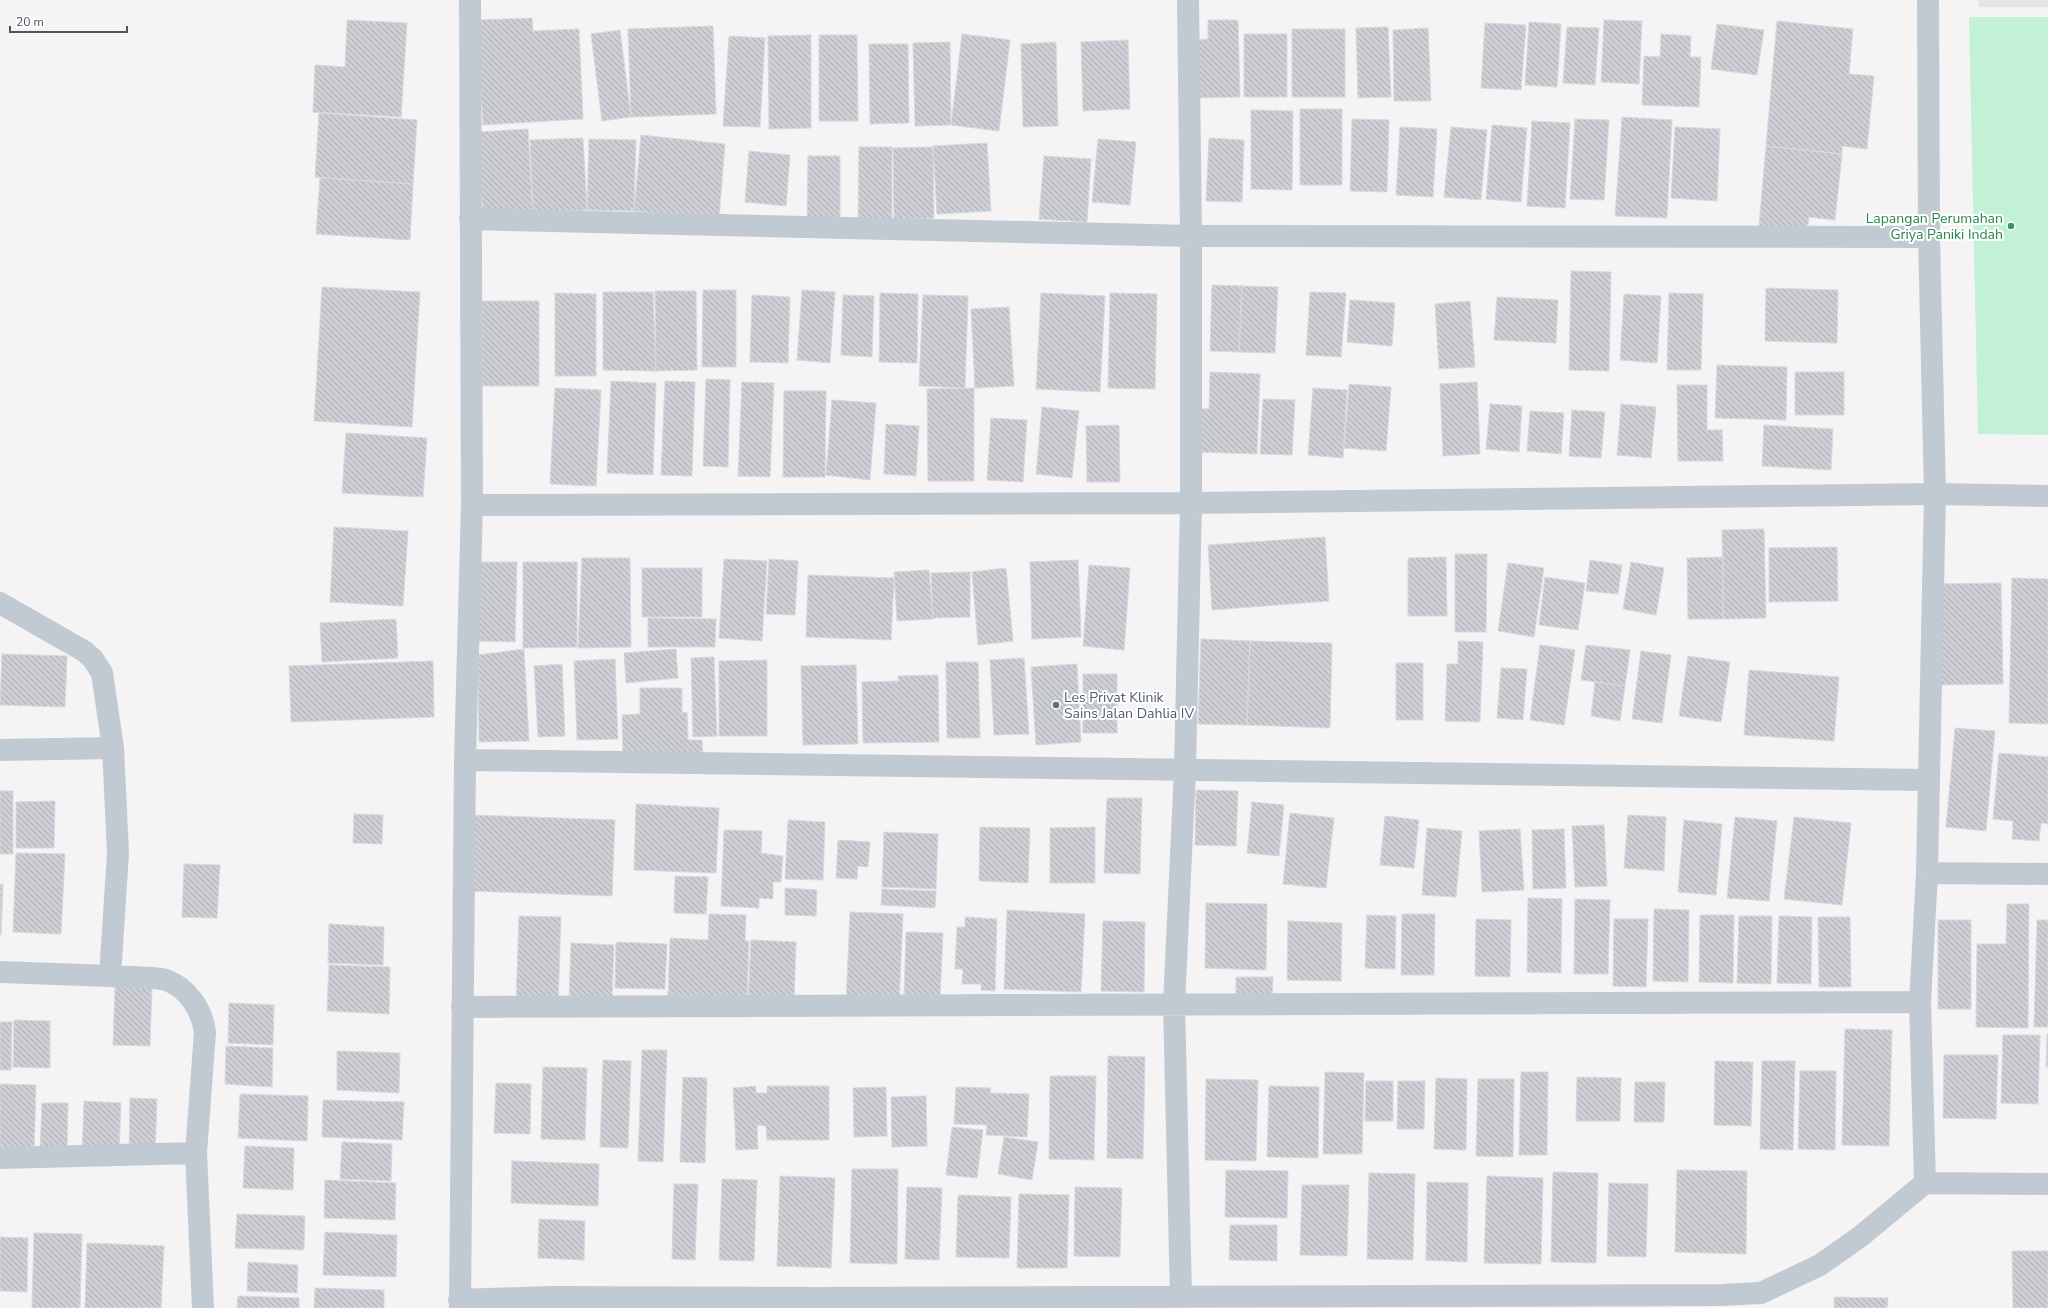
<svg xmlns="http://www.w3.org/2000/svg" width="2048" height="1308" font-family="'Nunito Sans',sans-serif">
<style>
.education{fill:#e6e4e5}
.garden{fill:#c3f1d5}
.building{fill:url(#building-back-hatch);stroke:#d7d9de}
.lines{fill:none;stroke-linecap:round;stroke-linejoin:round}
.street{stroke:#c1cad2;stroke-width:22}
.leisure-dot{fill:#2e9e5b;stroke:#fff;stroke-width:1.5}
.service-dot{fill:#5c6f8a;stroke:#fff;stroke-width:1.5}
.labels{text-anchor:middle;dominant-baseline:central;stroke-width:4;stroke-linejoin:round;paint-order:stroke}
.leisure-label{font-size:14px;fill:#27864d;stroke:#fff;text-anchor:end}
.service-label{font-size:14px;fill:#4e5e75;stroke:#fff;text-anchor:start}
</style>
<defs>
<pattern id="building-back-hatch" width="6" height="6" patternUnits="userSpaceOnUse"><rect width="6" height="6" fill="#cdcfd5"/><path d="M-1 5l2 2M0 0l6 6M5-1l2 2" fill="none" stroke="#a8abb0"/></pattern>
</defs>
<rect width="100%" height="100%" fill="#f5f3f3"/>
<path class="education" d="M1978,0H2048V7H1979Z"/>
<path class="garden" d="M1969,17H2048V435L1978,434Z"/>
<path class="building" d="M532,18L533,31L579,29L583,119L483,125L477,20Z
M347,20L407,23L401,117L313,112L315,65L345,67Z
M1208,20H1238L1240,97L1194,98L1193,40L1208,39Z
M1604,20L1642,21L1639,84L1601,82Z
M1777,21L1853,29L1849,74L1874,76L1867,149L1842,146V154L1766,146Z
M1529,22L1561,24L1557,87L1525,85Z
M1485,23L1526,25L1521,90L1481,88Z
M1717,24L1764,30L1757,75L1711,69Z
M713,26L716,114L631,117L628,29Z
M1388,27L1391,97L1358,98L1356,28Z
M1567,27L1599,28L1595,85L1563,83Z
M1428,28L1431,101H1394L1393,30Z
M1292,29H1345V97H1292Z
M620,30L631,117L602,121L591,34Z
M962,34L1010,40L999,131L951,125Z
M1244,34H1287V97H1244Z
M1661,34L1691,36L1690,57H1701L1699,107L1642,105L1644,56L1660,57Z
M811,35V128L769,129L768,36Z
M819,35H857L858,121H819Z
M729,36L765,38L760,127L723,126Z
M1128,40L1130,109L1083,111L1081,42Z
M950,42L951,125L915,126L913,43Z
M1056,42L1058,126L1023,127L1021,44Z
M869,44H908L909,123L870,124Z
M1300,109H1342V185H1300Z
M1251,110L1293,111L1292,190L1251,189Z
M319,113L417,120L413,184L315,177Z
M1622,117L1672,120L1667,218L1615,216Z
M1352,119L1389,120L1387,192L1350,191Z
M1575,119L1609,120L1604,200L1570,199Z
M1532,121L1570,123L1565,208L1527,206Z
M1492,125L1527,128L1521,202L1486,199Z
M1400,127L1437,129L1433,197L1396,195Z
M1451,127L1487,130L1481,200L1444,197Z
M1675,127L1720,129L1717,201L1671,198Z
M528,129L533,213L483,216L478,132Z
M641,135L725,144L719,219L634,211Z
M583,138L587,210L533,213L530,140Z
M1209,138L1244,140L1242,202L1206,201Z
M589,139L636,140L634,211L587,210Z
M1098,139L1136,142L1130,205L1092,202Z
M987,143L991,211L937,214L933,146Z
M1766,146L1842,154L1835,220L1809,217L1807,230L1759,226Z
M859,147H892V221H858Z
M933,147L934,218L894,220L893,148Z
M749,151L790,155L786,206L745,202Z
M808,156H840V219H807Z
M1044,156L1091,159L1087,222L1039,219Z
M320,178L413,184L410,240L316,234Z
M1571,271L1611,272L1609,371L1569,370Z
M1212,285L1242,286L1239,352L1210,351Z
M1242,286L1278,287L1275,353L1239,352Z
M322,287L420,292L412,427L314,421Z
M1766,288L1838,290L1837,343L1765,341Z
M703,290H736V367H702Z
M802,290L835,292L830,363L797,360Z
M655,291H696L697,370L656,371Z
M603,292H653L656,371L603,370Z
M1310,292L1346,293L1341,357L1306,355Z
M555,293L596,294V376H555Z
M880,293L918,294L917,363L879,362Z
M1041,293L1105,296L1100,392L1036,389Z
M1110,293L1157,294L1155,389L1108,388Z
M1669,293L1703,294L1701,370H1667Z
M1624,294L1661,296L1657,363L1620,360Z
M752,295L790,297L788,363L750,362Z
M843,295L874,296L872,357L841,355Z
M923,295L968,296L965,388L919,386Z
M1497,297L1558,300L1556,343L1494,340Z
M1350,300L1395,303L1392,346L1347,342Z
M482,301H539V386H482Z
M1470,301L1475,367L1439,369L1435,304Z
M1009,307L1014,386L975,388L971,309Z
M1717,365L1787,367L1786,420L1715,418Z
M1210,372L1260,374L1257,454L1193,452L1195,408L1209,409Z
M1795,372H1844V415H1795Z
M706,379L730,380L728,467L703,466Z
M611,381L656,383L653,475L607,473Z
M665,381L695,382L692,476L661,475Z
M742,382L774,383L770,477L738,476Z
M1477,382L1480,454L1443,456L1440,384Z
M1349,384L1391,387L1386,451L1344,448Z
M1677,385H1707V430H1722L1723,461H1678Z
M555,388L601,390L596,486L550,484Z
M974,388V481H928L927,389Z
M1313,388L1347,390L1343,458L1308,455Z
M784,391H826L825,477H783Z
M1263,399L1295,400L1292,455L1260,454Z
M832,400L876,403L870,480L826,475Z
M1490,404L1522,406L1519,452L1486,449Z
M1621,404L1656,407L1651,458L1617,455Z
M1042,407L1079,411L1072,478L1036,474Z
M1572,410L1605,412L1601,458L1569,456Z
M1530,411L1564,413L1561,454L1527,451Z
M991,418L1027,420L1023,482L987,480Z
M886,424L919,426L916,476L884,474Z
M1119,425L1120,482H1087L1086,426Z
M1764,425L1833,429L1831,470L1762,466Z
M346,433L427,438L423,497L342,493Z
M334,527L408,531L403,606L330,602Z
M1764,529L1766,618L1723,619L1722,530Z
M1325,537L1329,601L1212,610L1208,545Z
M1837,547L1838,601L1769,602V548Z
M1455,554H1487L1486,632H1455Z
M1446,557L1447,616H1408V558Z
M1723,557V619H1688L1687,558Z
M582,558H630L631,647L578,648Z
M724,559L767,561L762,641L719,638Z
M769,559L798,561L795,615L766,614Z
M1078,560L1081,637L1032,639L1030,562Z
M1590,560L1622,565L1618,594L1586,591Z
M476,562H517L515,642L474,641Z
M523,562H577V647L523,648Z
M1631,562L1664,568L1656,615L1623,609Z
M1508,563L1544,568L1534,637L1498,631Z
M1089,565L1130,568L1124,650L1083,646Z
M642,568H702V617H642Z
M1006,568L1013,641L978,645L972,572Z
M929,570L933,619L897,621L894,572Z
M970,572V617L933,618L931,573Z
M808,575L894,578L891,640L806,637Z
M1545,577L1585,583L1578,630L1539,625Z
M2012,578L2048,579V724L2009,723Z
M2001,583L2003,684L1937,685L1935,584Z
M648,618L716,619L715,647H648Z
M396,619L398,658L322,662L320,623Z
M1201,639L1250,641L1247,725L1198,724Z
M1250,641L1332,643L1330,728L1247,725Z
M1458,641L1483,642L1480,722L1445,721L1447,664H1458Z
M1540,645L1575,650L1564,725L1530,720Z
M1586,645L1630,650L1625,686L1581,680Z
M524,649L529,741L479,742L478,655Z
M676,649L678,678L626,683L624,653Z
M1641,651L1671,655L1662,723L1632,719Z
M2,654L67,656L65,707L0,705Z
M1688,656L1730,662L1721,722L1679,716Z
M714,657L717,736L693,737L691,658Z
M1024,658L1029,734L994,735L990,660Z
M615,659L618,739L577,740L574,661Z
M767,660V736H719V661Z
M433,661L434,717L291,722L289,666Z
M946,662H978L980,738H947Z
M1396,663H1423V720H1396Z
M562,664L565,736L538,737L534,666Z
M1077,664L1081,742L1036,745L1031,667Z
M856,665L858,744L803,745L801,666Z
M1501,668L1527,669L1523,720L1497,718Z
M1749,670L1839,677L1834,741L1744,735Z
M1083,674H1117V733H1083Z
M938,675L939,742L863,743L862,682L899,681L898,676Z
M1595,682L1625,686L1620,721L1591,716Z
M640,688H682V713L687,712L688,740H702L703,757L623,759L622,715L640,714Z
M1955,728L1995,731L1986,831L1946,827Z
M1999,753L2048,757V824L2041,823L2039,841L2012,839L2013,821L1993,819Z
M1196,790L1238,791L1236,846L1195,845Z
M0,791H13V854H0Z
M1107,798H1142L1140,874L1104,873Z
M55,801L54,848H16V802Z
M1252,802L1284,805L1279,856L1247,853Z
M636,804L719,808L716,873L634,870Z
M1290,813L1334,818L1326,888L1283,884Z
M354,814L383,815L382,844L353,843Z
M473,815L615,820L612,896L470,891Z
M1628,815L1666,817L1664,871L1624,868Z
M1385,816L1419,820L1414,868L1380,865Z
M1735,817L1777,821L1769,901L1727,898Z
M1794,817L1851,823L1842,905L1784,899Z
M788,820L825,822L823,880L785,879Z
M1684,820L1722,824L1716,895L1678,892Z
M1604,825L1607,886L1575,887L1572,826Z
M980,827L1030,828L1028,883L979,881Z
M1095,827V883H1050V828Z
M1427,828L1462,831L1456,897L1422,895Z
M1520,829L1524,890L1482,892L1479,831Z
M1564,829L1566,888L1533,889L1532,830Z
M724,830L762,831L761,853L783,856L781,882H773V899L759,898V908L721,906Z
M884,832L938,834L936,889L882,887Z
M838,840L870,842L868,867L858,866L857,879L836,878Z
M16,853L65,854L61,934L13,932Z
M184,864L220,865L217,918L182,917Z
M675,876L708,877L706,914L674,913Z
M0,884H3L1,935H0Z
M785,888L817,890L816,916L785,915Z
M882,889L936,891L935,908L881,905Z
M1528,898L1562,899L1561,973L1527,972Z
M1575,899L1610,900L1608,974H1574Z
M1206,903L1267,904L1266,970L1205,968Z
M2007,904H2029L2028,1028L1976,1027L1977,944H2006Z
M1654,909L1689,910L1688,982L1653,981Z
M1007,910L1085,914L1081,992L1004,989Z
M850,912L903,914L899,1005L846,1003Z
M709,914L746,915L745,941H749L747,998L668,995L670,938L708,940Z
M1402,914H1435L1434,975H1401Z
M1367,915L1396,916L1395,969L1365,968Z
M1700,915H1734L1733,983L1699,982Z
M519,916L561,917L558,1006L516,1004Z
M1739,916H1772L1771,984L1737,983Z
M1779,916L1812,917L1811,984L1777,983Z
M965,917L997,919L995,991L981,990V984H962L963,969H955L957,927H965Z
M1818,917H1850L1851,987H1819Z
M1476,919L1511,920L1510,977L1475,976Z
M1614,919H1648L1646,987L1613,986Z
M1938,920H1971V1009H1938Z
M2037,920H2048V1027H2034Z
M1103,921L1145,922L1144,992L1101,991Z
M1288,921L1342,923L1341,981L1287,980Z
M329,924L384,927L383,965L328,963Z
M906,932L943,933L940,999L904,998Z
M751,940L796,942L794,1005L748,1002Z
M616,942L667,944L665,989L615,988Z
M571,943L614,945L612,1000L569,999Z
M329,965L390,967L389,1014L327,1011Z
M1236,977H1273L1272,1003L1236,1002Z
M115,985L152,986L150,1046L113,1045Z
M229,1003L274,1005L273,1045L228,1043Z
M14,1020L50,1021V1068L13,1067Z
M0,1022H12L11,1070H0Z
M1845,1029L1892,1030L1889,1146L1842,1145Z
M2047,1034H2048V1067H2046Z
M2003,1035H2040L2038,1104L2001,1103Z
M226,1046L273,1048L272,1087L225,1084Z
M642,1050H667L663,1162L638,1161Z
M337,1051L400,1053L399,1093L337,1090Z
M1944,1055H1998L1996,1119L1943,1118Z
M1108,1056L1145,1057L1143,1159L1107,1158Z
M603,1060L631,1061L628,1148L600,1147Z
M1715,1061L1753,1062L1751,1126L1714,1125Z
M1762,1061H1795L1793,1150L1760,1149Z
M543,1067L587,1068L585,1140L541,1139Z
M1800,1071H1836L1835,1150L1798,1149Z
M1325,1072L1364,1073L1362,1154H1323Z
M1521,1072H1548L1547,1155H1519Z
M1050,1076H1096L1094,1160L1049,1159Z
M683,1077L707,1078L705,1163L680,1162Z
M1577,1077L1621,1078L1620,1121H1576Z
M1436,1078L1467,1079L1466,1150L1434,1149Z
M1206,1079L1258,1080L1256,1161L1205,1160Z
M1478,1079H1514L1513,1157L1476,1156Z
M1366,1081H1393V1121H1365Z
M1398,1081H1425L1424,1129H1397Z
M1635,1082H1665L1664,1122H1634Z
M496,1083L531,1084L530,1134L494,1133Z
M0,1084L36,1085L34,1154L0,1153Z
M756,1086V1093H767V1086H829V1140H767L766,1126L757,1125L758,1149L736,1150L733,1088Z
M1269,1086L1319,1087L1318,1158L1267,1157Z
M886,1087L887,1136L854,1137L853,1088Z
M956,1087L991,1088L990,1093L1029,1094L1027,1137L986,1135L987,1125L954,1124Z
M240,1094L308,1096L307,1141L238,1138Z
M926,1096L927,1146L892,1147L891,1097Z
M130,1098L157,1099L155,1153L129,1152Z
M323,1100L404,1102L402,1140L322,1137Z
M84,1101L121,1103L119,1154L82,1153Z
M42,1103H68L67,1152L40,1151Z
M952,1127L983,1130L977,1178L946,1175Z
M1004,1137L1038,1142L1032,1180L998,1174Z
M342,1142L392,1144L391,1181L340,1179Z
M245,1146L294,1148L293,1190L243,1188Z
M512,1161L599,1164L598,1206L511,1203Z
M852,1169H898L897,1264L850,1263Z
M1226,1170L1288,1171L1287,1218L1225,1217Z
M1677,1170L1747,1171L1746,1254L1675,1252Z
M1553,1172L1598,1173L1596,1263L1551,1262Z
M1369,1173L1415,1174L1413,1260L1367,1259Z
M780,1176L835,1178L831,1268L777,1266Z
M1487,1176L1543,1178L1541,1264L1484,1263Z
M722,1179L757,1180L754,1261L719,1260Z
M325,1180L396,1183L395,1220L324,1218Z
M1427,1182L1468,1183L1467,1262L1426,1260Z
M1609,1183L1648,1184L1646,1257L1607,1256Z
M674,1184H698L695,1260L672,1259Z
M1302,1185H1349L1347,1256L1300,1255Z
M907,1187L942,1188L939,1260L905,1259Z
M1075,1187L1122,1188L1120,1257L1074,1256Z
M1019,1194L1069,1195L1067,1268H1017Z
M958,1195L1011,1197L1009,1258L956,1257Z
M237,1214L305,1216L304,1250L235,1248Z
M539,1219L585,1221L584,1260L538,1258Z
M1230,1225H1277V1261L1229,1260Z
M325,1232L397,1235L396,1277L323,1275Z
M34,1233L82,1234L80,1308H32Z
M0,1237L28,1238L27,1292L0,1291Z
M87,1243L164,1246L161,1308H85Z
M2012,1251H2048V1308H2013Z
M248,1262L298,1265L297,1293L247,1291Z
M315,1288L384,1290V1308H314Z
M238,1296L299,1298V1308H237Z
M1834,1297L1888,1298L1887,1308H1834Z"/>
<g class="lines">
<path class="street" d="M470,219L1191,236L1929,237
M472,505L1191,503L1935,494L2048,496
M0,603L84,651L93,659L102,673L113,748L0,750
M465,760L1928,780
M1927,873L2048,874
M0,972L110,976L118,853L113,748
M110,976C122,977 157,977 166,980C188,988 202,1010 205,1032L196,1153L203,1308
M462,1007L1920,1002
M0,1158L196,1153
M1925,1183L1920,1002L1927,873L1935,494L1929,237L1928,0
M1181,1297L1174,1004L1185,770L1191,503V236L1188,0
M459,1300L551,1297L818,1298L1722,1295L1761,1293L1820,1265L1861,1236L1925,1183L2048,1184
M460,1308L465,760L472,505L470,0"/>
</g>
<circle class="leisure-dot" cx="2011" cy="226" r="4"/>
<circle class="service-dot" cx="1056" cy="705" r="4"/>
<g class="labels">
<g class="leisure-label">
<text x="2003" y="218">Lapangan Perumahan<tspan x="2003" dy="16">Griya Paniki Indah</tspan></text>
</g>
<g class="service-label">
<text x="1064" y="697">Les Privat Klinik<tspan x="1064" dy="16">Sains Jalan Dahlia IV</tspan></text>
</g>
</g>
<path d="M10 26v6h117v-6" fill="none" stroke="#4a5661" stroke-width="2"/>
<text x="16" y="26" font-size="12" fill="#4a5661" stroke="#ffffff" stroke-width="3" paint-order="stroke">20 m</text>
</svg>
